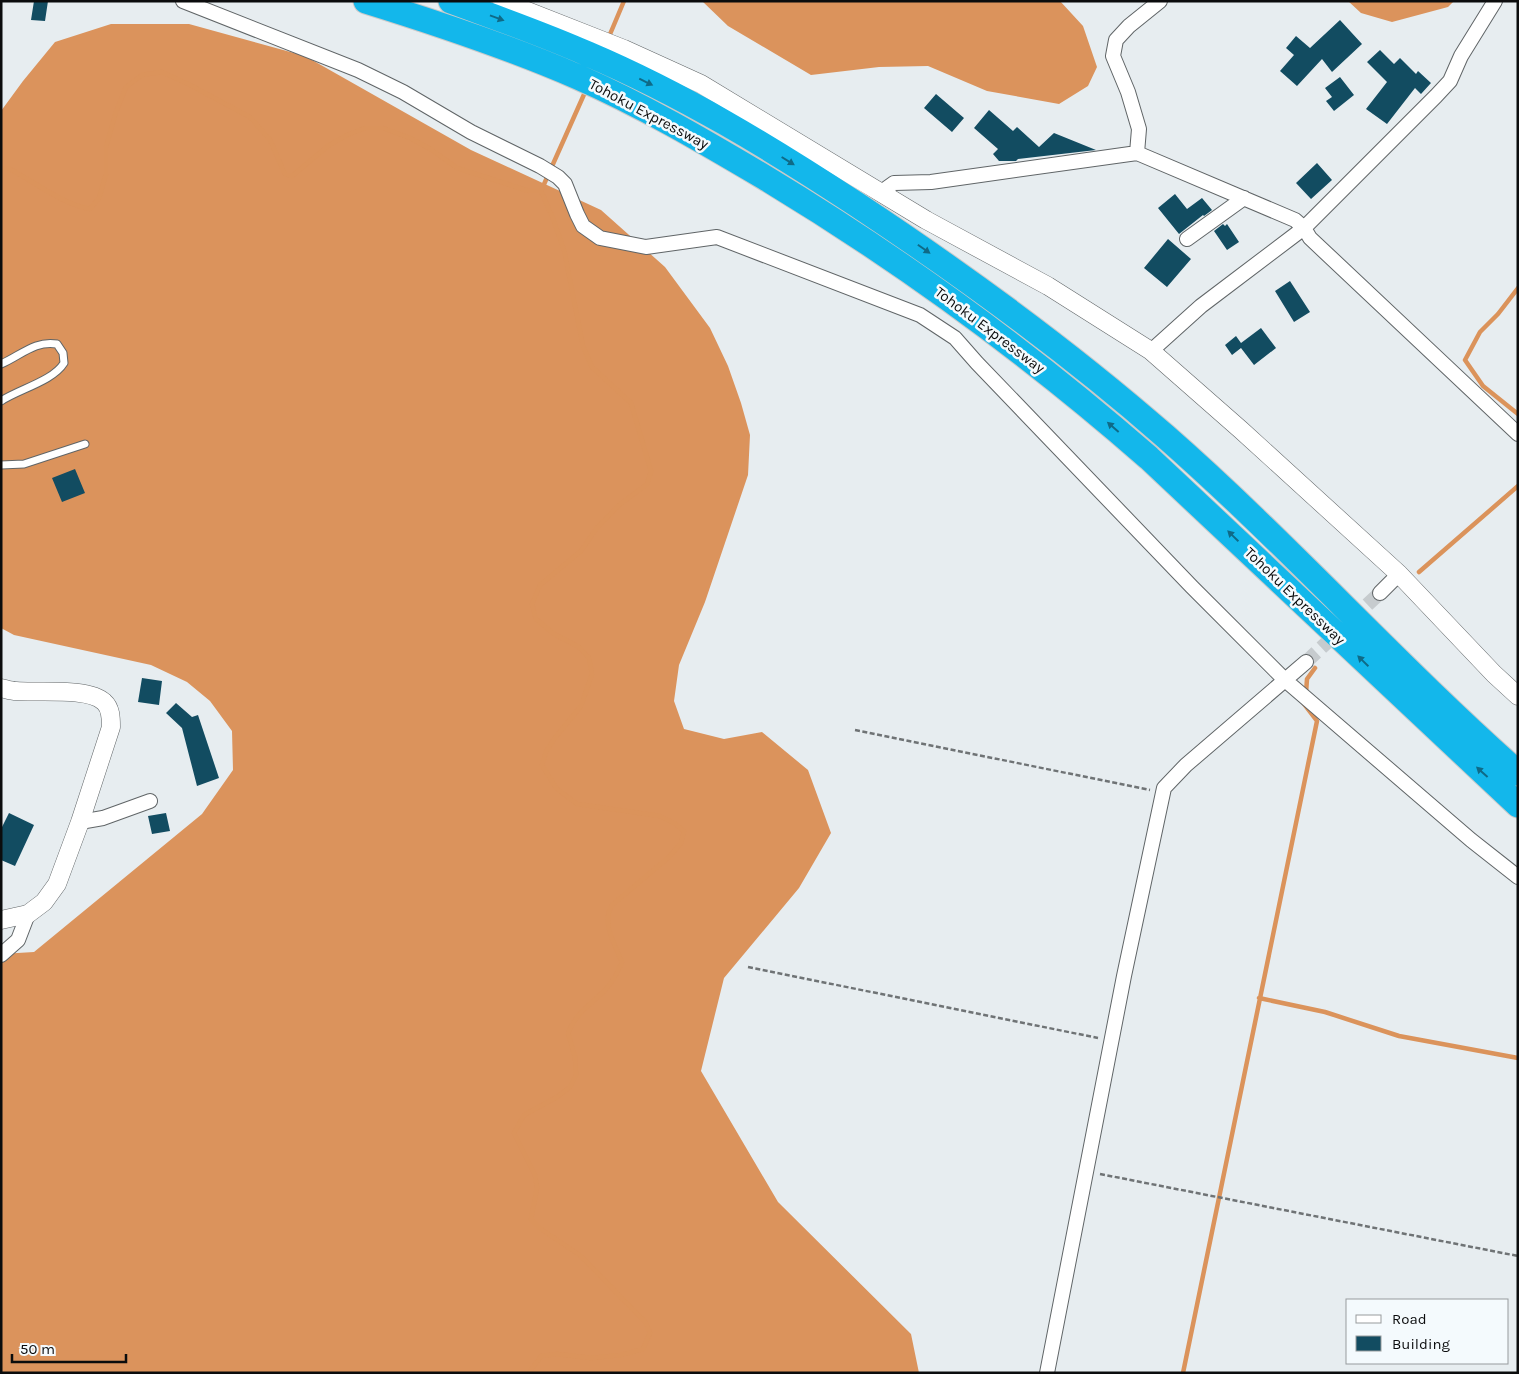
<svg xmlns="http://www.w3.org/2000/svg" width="1519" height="1374" font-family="Karla,sans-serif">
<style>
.forest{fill:#db935c}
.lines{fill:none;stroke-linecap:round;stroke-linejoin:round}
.stream{stroke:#db935b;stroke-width:4.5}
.building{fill:#124c61}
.minor-tunnel{stroke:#c6cbce;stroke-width:14;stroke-dasharray:14 7;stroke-linecap:butt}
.service-casing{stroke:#606567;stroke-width:9}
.minor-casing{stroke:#606567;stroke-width:16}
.tertiary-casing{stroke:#606567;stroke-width:19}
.motorway-casing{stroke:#c9caca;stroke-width:27}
.path{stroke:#6f7375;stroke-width:2.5;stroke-dasharray:5 2.5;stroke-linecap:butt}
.service{stroke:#fff;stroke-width:7}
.minor{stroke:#fff;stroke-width:14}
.tertiary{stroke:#fff;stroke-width:18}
.motorway{stroke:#13b7eb;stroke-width:25}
.oneway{fill:#0f6a87}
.labels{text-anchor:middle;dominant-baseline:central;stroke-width:5;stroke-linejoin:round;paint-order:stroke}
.street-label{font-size:15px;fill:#0b0c0d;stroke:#f4fafd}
</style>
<rect width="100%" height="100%" fill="#e7edf0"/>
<path class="forest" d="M702,1H1060L1083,26L1097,67L1088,86L1059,104L987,91L928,66L879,67L811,75L728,26Z
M1348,1H1454L1448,7L1392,22L1361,13Z
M111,24H189L305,56L471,150L601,210L665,267L710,328L728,366L741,403L750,435L748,475L705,602L679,665L674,701L684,729L724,739L762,732L808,770L831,833L799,888L724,978L701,1071L778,1202L911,1334L919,1373H1V954L34,952L202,814L233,770L232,731L210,701L187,682L151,665L14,635L1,628V111L23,81L55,42Z"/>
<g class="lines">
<path class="stream" d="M608,39L624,1
M1,168H8C35,182 60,203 90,209L99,198L106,174V147L116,112L126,87L142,75L162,72L188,84L250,117L270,140L285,174L292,176L328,146L347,135L365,128H383L410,138L432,150L457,168L529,191H541
M1518,288L1498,314L1480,332L1465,360L1483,386L1518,414
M1419,572L1518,486
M1306,693L1307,679L1315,668
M1259,998L1325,1012L1399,1036L1518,1058
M529,1373L541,1356L557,1354L591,1358L621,1355L643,1349L650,1333L646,1323L581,1256L541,1229L531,1219L537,1188L535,1175L514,1133L524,1115L557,1097L570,1087L576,1075L575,1057L568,1033C577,1011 591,1005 606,989C613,981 618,972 622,962C615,945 601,923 612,905L669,857L681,843L684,831L674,823L660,816L577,804L556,788L542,765L546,752L554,739L581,706L592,674L589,658L579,647L554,634L536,619L532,604L540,585L581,551L596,529L618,506L647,484L651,471L631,403L592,367L583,346L564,250L552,216L541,191L586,90
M1183,1373L1317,721L1304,704"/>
</g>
<path class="building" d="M34,1H48L45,21L31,20Z
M1340,20L1362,44L1332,72L1322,59L1297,86L1280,71L1294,55L1286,48L1296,36L1310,48Z
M1380,50L1394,64L1400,58L1416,74L1418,71L1431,83L1421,94L1415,88L1387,124L1366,109L1387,82L1367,62Z
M1340,77L1354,95L1334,111L1326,101L1332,97L1325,88Z
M936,94L964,118L952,132L924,108Z
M989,110L1013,131L1017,127L1039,147L1054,133L1096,150L1018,159L1016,161H999L993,154L998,149L974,128Z
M1317,163L1332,180L1311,199L1296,183Z
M1175,194L1187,209L1202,198L1212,210L1204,216L1203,215L1179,234L1158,208Z
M1223,224L1225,226L1227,224L1239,242L1227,250L1214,231Z
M1168,239L1191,259L1167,287L1144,268Z
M1290,281L1310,312L1294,322L1275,291Z
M1261,328L1276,348L1254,365L1241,348L1232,355L1225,345L1236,336L1241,343Z
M75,469L85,493L62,502L52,478Z
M142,678L162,681L159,705L138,702Z
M176,703L192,717L198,715L219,778L197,786L182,728L166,713Z
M9,813L34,825L15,866L1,860V829Z
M166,813L170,831L152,834L148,816Z"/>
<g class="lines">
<path class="minor-tunnel" d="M1306,662L1380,593"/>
<defs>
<path id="service" d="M1,364C20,356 35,340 57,344L63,353L64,363C53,381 19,389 1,401
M1,465L24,464L85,444"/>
<path id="minor" d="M183,1L358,70L403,92L471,132L540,166L558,177L565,184L577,214L583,226L600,238L646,247L717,237L920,315L955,338L977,363L1192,587L1285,680L1471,840L1518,877
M1137,153L1139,129L1128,92L1113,56L1116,40L1129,26L1160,1
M880,193L894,183L931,182L1137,153L1295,220L1304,228L1310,238L1518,434
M1187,239L1244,198
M1151,351L1201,306L1304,228L1436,96L1450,81L1461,56L1495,1
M1380,593L1399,574
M80,822L103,818L150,801
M1,955L18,940L28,914
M1047,1373L1124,976L1164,788L1186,765L1306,662"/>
<path id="tertiary" d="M502,1L624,49L701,84L926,220L1048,286L1151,351L1241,430L1399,574L1494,674L1518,696
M1,688C6,689 11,691 16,691C37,693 89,687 104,702C111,708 111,718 111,727L80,822L57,884L44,902L28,914L1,920"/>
<path id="motorway" d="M366,1C437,23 509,47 578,77C642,105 703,141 764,177C900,259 1029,353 1149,458L1518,805
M451,1C497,18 543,34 588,54C682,94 771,148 856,204C963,275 1068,351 1165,436C1287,543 1396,665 1518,773"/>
</defs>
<use href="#service" class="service-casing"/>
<use href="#minor" class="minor-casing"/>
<use href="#tertiary" class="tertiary-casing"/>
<use href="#motorway" class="motorway-casing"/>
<path class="path" d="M855,730L1150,790
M748,967L1098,1038
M1100,1174L1518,1256"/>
<use href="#service" class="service"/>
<use href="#minor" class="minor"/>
<use href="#tertiary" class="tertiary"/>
<use href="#motorway" class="motorway"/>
</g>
<defs><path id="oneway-solid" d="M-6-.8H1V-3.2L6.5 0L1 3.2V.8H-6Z" transform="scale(1.25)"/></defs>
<g class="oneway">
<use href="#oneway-solid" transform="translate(497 18) rotate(20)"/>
<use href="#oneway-solid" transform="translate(646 82) rotate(26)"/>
<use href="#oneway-solid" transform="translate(788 161) rotate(32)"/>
<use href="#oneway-solid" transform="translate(924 249) rotate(35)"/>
<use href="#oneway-solid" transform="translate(1113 427) rotate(-139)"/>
<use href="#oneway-solid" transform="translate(1233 536) rotate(-136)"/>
<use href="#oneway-solid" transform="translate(1363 661) rotate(-136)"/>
<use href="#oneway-solid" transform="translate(1482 772) rotate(-138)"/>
</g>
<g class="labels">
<g class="street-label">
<text transform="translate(649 114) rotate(28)">Tohoku Expressway</text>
<text transform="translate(990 330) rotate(37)">Tohoku Expressway</text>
<text transform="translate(1295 596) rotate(44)">Tohoku Expressway</text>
</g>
</g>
<rect width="1519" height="1374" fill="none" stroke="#0b0c0d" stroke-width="5"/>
<rect x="1346" y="1299" width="162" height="65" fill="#f4fafd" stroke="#979b9d"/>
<rect x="1356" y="1315" width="25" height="8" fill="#ffffff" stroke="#979b9d"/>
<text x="1392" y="1324" font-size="15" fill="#0b0c0d">Road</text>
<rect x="1356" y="1336" width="25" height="15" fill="#124c61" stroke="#979b9d"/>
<text x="1392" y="1349" font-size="15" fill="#0b0c0d">Building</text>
<path d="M12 1354v8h114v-8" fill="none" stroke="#0b0c0d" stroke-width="2.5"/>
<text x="20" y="1354" font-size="15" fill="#0b0c0d" stroke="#f4fafd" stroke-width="4" paint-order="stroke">50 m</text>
</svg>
